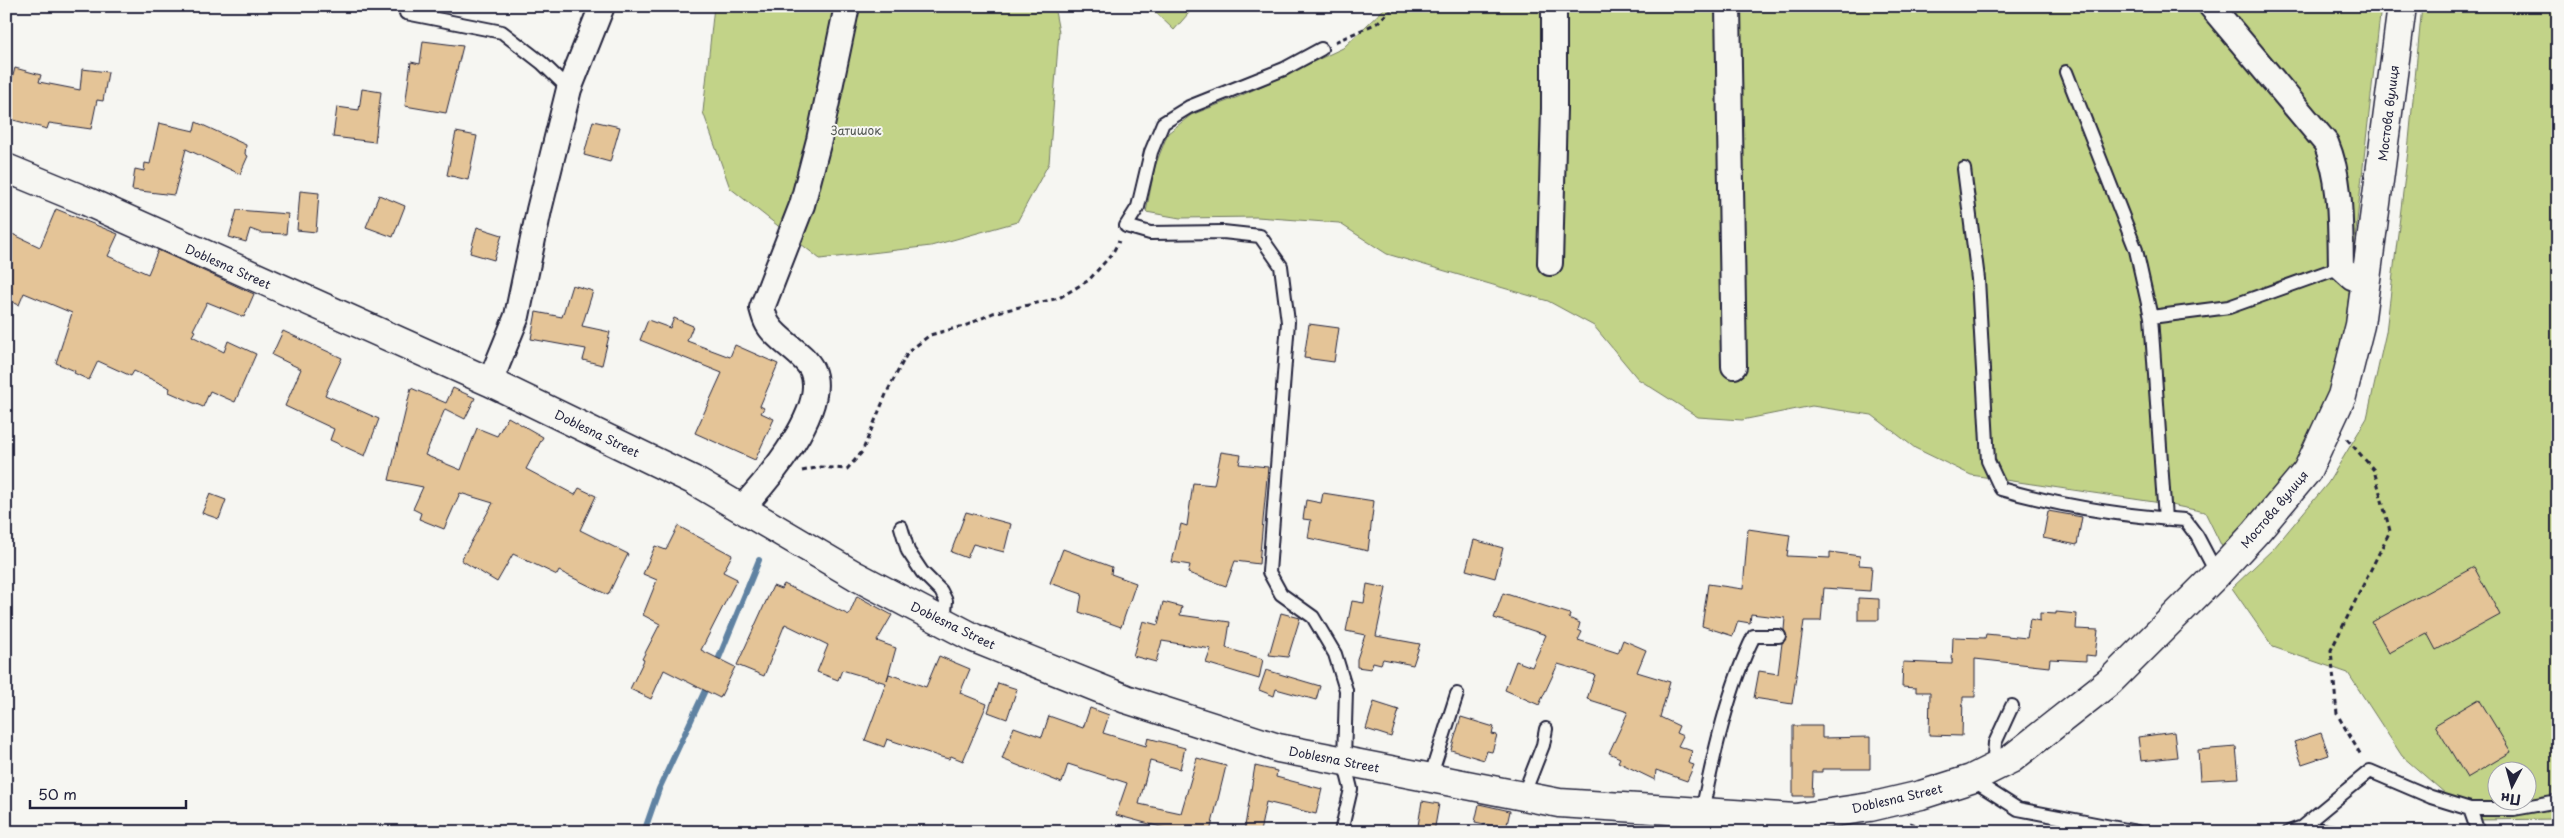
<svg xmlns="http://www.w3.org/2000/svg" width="2564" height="838" font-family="'Playpen Sans',sans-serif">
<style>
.green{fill:#c2d388;stroke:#727a62;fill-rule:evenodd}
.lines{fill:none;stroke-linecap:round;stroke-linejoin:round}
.stream{stroke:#5f82a2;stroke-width:6}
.building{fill:#e4c497;stroke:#22223b}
.service-casing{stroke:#22223b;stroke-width:16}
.minor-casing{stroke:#22223b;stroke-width:28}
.tertiary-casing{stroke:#22223b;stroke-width:31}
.path{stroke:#22223b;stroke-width:3;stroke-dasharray:5 4;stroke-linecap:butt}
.service{stroke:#f6f6f2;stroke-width:12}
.minor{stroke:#f6f6f2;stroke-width:24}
.tertiary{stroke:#f6f6f2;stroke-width:28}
.labels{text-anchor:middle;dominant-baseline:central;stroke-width:4;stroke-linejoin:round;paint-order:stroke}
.street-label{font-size:12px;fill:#22223b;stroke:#f6f6f2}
.park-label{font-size:12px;fill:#525752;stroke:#f6f6f2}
</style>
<rect width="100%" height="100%" fill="#f6f6f2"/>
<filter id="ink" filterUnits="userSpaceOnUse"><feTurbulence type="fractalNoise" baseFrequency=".02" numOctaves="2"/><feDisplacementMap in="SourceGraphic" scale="10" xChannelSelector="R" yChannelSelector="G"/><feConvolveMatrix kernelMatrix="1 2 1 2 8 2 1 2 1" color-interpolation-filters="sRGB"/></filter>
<g filter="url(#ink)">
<path class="green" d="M714,6H1054L1059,32L1049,163L1017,222L931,246L820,259L730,188L703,112Z
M1149,6H1195L1174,30Z
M1387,6H2381L2339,382L2304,457L2224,551L2205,512L2161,503L1971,475L1915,448L1872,415L1812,406L1742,420L1698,417L1638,379L1594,326L1548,301L1387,254L1339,223L1257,217L1180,218L1146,212L1155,166L1168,133L1191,115L1238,97L1343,48Z
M2422,6H2558V819L2476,820L2402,756L2348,673L2273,647L2232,588L2274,548L2328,483L2367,418L2386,332L2408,151ZM2496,770H2526V800H2496Z"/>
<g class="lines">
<path class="stream" d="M716,665L759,560
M644,832L659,789L708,684"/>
</g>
<path class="building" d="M423,41L463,46L446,113L405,106L411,62L420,64Z
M15,68L41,75L39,82L80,90L82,69L108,72L103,101L97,100L91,129L49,123L47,129L6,118V101Z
M362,89L381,92L375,142L333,137L337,107L359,110Z
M593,121L620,127L610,162L584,155Z
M196,122L246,145L245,154L248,156L240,174L186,149L174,195L132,190L135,169L144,171L145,163L150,164L159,123L194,131Z
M456,132L477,136L468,180L447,175Z
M300,191L319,193L316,232L297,230Z
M379,195L405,206L393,237L366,227Z
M56,209L118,234L108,256L148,274L158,250L254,294L244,317L207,302L193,330L195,331L192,336L224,352L228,341L256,354L235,402L210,391L203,407L169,392L170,388L134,371L131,376L98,361L89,380L74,373L75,371L56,363L72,313L24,293L19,305L6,299V231L40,247Z
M237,210L288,214L286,234L261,233L250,229L246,242L229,237Z
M477,227L502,235L494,260L470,253Z
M572,285L593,291L582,326L610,332L602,365L583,360L586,349L531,339L536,312L562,317Z
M674,318L693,326L687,341L730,357L735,345L778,364L760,406L764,408L761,413L774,419L755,460L695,433L722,373L640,340L648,320L670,328Z
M1309,324L1339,328L1334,362L1304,358Z
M283,331L342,358L325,395L379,419L365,456L330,440L334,429L285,406L301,369L272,355Z
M411,388L446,403L453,388L475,398L465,419L445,409L425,455L461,470L477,428L497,436L508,417L543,437L526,469L575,495L579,488L596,496L580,530L628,554L608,595L559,571L557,575L513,554L497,582L461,560L493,503L460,493L444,529L419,519L421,513L413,509L423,487L389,480Z
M1221,452L1241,455L1239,464L1268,467L1259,564L1235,561L1226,586L1188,573L1190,565L1172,562L1181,524L1187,526L1193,483L1214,485Z
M1323,493L1374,501L1368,551L1308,538L1311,520L1303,519L1306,500L1321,503Z
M210,494L226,500L219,519L202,513Z
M2048,511L2082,517L2077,545L2043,538Z
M966,512L1011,524L1004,552L973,544L967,558L951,552Z
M678,526L732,555L723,572L737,579L701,650L735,667L720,698L664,670L651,699L630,689L644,660L642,659L660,624L643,615L657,580L643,574L655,546L666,550Z
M1748,529L1790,535L1787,556L1830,558V552L1860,556L1859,565L1872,566L1870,591L1824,588L1821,621H1804L1792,704L1754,698L1759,671L1778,674L1782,643L1787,636L1784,630L1785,618L1751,614L1750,623L1738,621L1733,636L1702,626L1708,584L1743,589Z
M1474,540L1503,548L1495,578L1466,570Z
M1063,549L1112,567L1111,574L1136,583L1121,627L1079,612L1082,594L1050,583Z
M2474,567L2500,615L2436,650L2427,633L2389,653L2372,622Z
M784,584L849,615L857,596L892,615L877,641L896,648L887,680L889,674L926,687L939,656L970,669L960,693L987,704L963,761L951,756L949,759L941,757L887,739L884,747L865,740L886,683L842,670L838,680L817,672L828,645L785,624L764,676L737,665L773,586L781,589Z
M1367,584L1386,588L1376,636L1420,644L1413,665L1383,659L1381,664L1373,662L1371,669L1357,667V659L1365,635L1346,631L1352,601L1364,603Z
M1503,593L1570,614L1569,618L1580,623L1578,630L1582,632L1578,640L1618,653L1623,640L1646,650L1637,672L1670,682L1660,717L1679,726L1676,733L1683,736L1678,746L1692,751L1688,763L1694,765L1687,781L1656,770L1655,780L1618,762L1620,758L1609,753L1628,712L1587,699L1595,675L1558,664L1539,705L1505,690L1516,661L1532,667L1546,635L1494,618Z
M1858,598L1879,599V620H1858Z
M1163,602L1182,607L1180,615L1230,622L1226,648L1263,659L1259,679L1206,663L1211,649L1162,641L1156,662L1133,656L1143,621L1158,625Z
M2056,612L2077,614L2076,629L2098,630L2095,656L2086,655V661L2050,659L2049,667L1975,659V697H1963L1962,736L1929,735L1930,692H1916V688L1902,687L1903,662L1952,664L1953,637L1985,638L1986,634L2027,638L2030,619L2040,621V613L2056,614Z
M1281,613L1300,618L1288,657L1269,655Z
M1266,670L1320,686L1316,700L1276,689L1274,696L1259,690Z
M998,683L1017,689L1007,719L988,712Z
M2479,699L2511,752L2467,778L2435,725Z
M1374,702L1399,710L1391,737L1366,729Z
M1090,708L1109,715L1103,733L1146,746L1148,738L1185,748L1180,769L1150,761L1139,804L1181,813L1197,758L1226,766L1210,832H1179L1116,815L1127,783L1068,764L1062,783L1002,759L1014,727L1042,737L1049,716L1083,728Z
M1461,717L1494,727L1492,734L1497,735L1492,752L1487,751L1484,760L1451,750Z
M1793,726H1822V738L1870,737V769H1822V772H1813L1812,796H1793Z
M2174,732L2177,757L2141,761L2138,737Z
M2321,733L2329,755L2302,764L2294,742Z
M2236,747L2239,778L2200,780L2198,750Z
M1255,766L1277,771L1276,777L1322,789L1316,814L1266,802L1260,832H1244Z
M1422,801L1439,804L1434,832H1417Z
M1479,804L1510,811L1506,829L1475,822Z"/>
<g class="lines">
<defs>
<path id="service" d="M407,6L406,13L502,32L542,63L569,89
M1321,49L1284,69L1189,107L1163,123L1151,152L1138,207L1126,226L1150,233L1223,232L1260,236L1281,266L1288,322L1269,572L1281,594L1313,617L1335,654L1346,690L1344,761L1351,789L1341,832
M2066,72L2136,250L2151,317L2165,519
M1964,169L1978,279L1988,461L2001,489C2060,506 2124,516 2185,520L2197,536L2217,574
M2151,317L2229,307L2341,267
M901,527L908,551L922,572L941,591L946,601L944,622
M1993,768L1995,743L2012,706
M1430,778L1457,694
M1971,779L2018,809L2137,832
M1523,796L1543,745L1546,729
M2470,809H2514L2558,801
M1702,812C1713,757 1729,685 1754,636H1779
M2302,827L2334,832
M2289,832L2302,827L2370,771L2431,797L2470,809L2477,829"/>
<path id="minor" d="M1728,6L1734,366
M2211,6L2326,143C2342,181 2340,226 2341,267L2352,277L2367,282
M1550,263L1554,108V6
M490,382L517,316L539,210L569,89L602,6
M742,508C767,481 829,409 812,370C805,354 778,341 769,326C765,321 764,314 762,308L802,205L819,140L847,6"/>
<path id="tertiary" d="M6,168L86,201L490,382L693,480L856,576L974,638L1126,699L1278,748L1559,803L1796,818L1870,807L1921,795L1971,779L2011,759L2110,681L2217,574L2256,532L2307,471L2342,396L2360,325L2402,6"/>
</defs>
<use href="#service" class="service-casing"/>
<use href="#minor" class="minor-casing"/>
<use href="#tertiary" class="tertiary-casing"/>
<path class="path" d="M1335,42L1377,23L1395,6
M2347,439L2374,470L2390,531L2331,650L2337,714L2362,757
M802,471L820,467L847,469L862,452L887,392L908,352L930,335L967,325L993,313L1059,298L1089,280L1112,254L1119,241
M1910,823L1936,832"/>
<use href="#service" class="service"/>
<use href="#minor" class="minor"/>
<use href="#tertiary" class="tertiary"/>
</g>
</g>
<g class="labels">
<g class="street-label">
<text transform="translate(2388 113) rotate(-83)">Мостова вулиця</text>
<text transform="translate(228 266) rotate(24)">Doblesna Street</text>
<text transform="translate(597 433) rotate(26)">Doblesna Street</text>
<text transform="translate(2274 509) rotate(-50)">Мостова вулиця</text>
<text transform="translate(953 625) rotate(26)">Doblesna Street</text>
<text transform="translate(1334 759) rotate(11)">Doblesna Street</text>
<text transform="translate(1897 798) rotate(-13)">Doblesna Street</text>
</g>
<g class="park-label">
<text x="856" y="130">Затишок</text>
</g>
</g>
<rect width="2564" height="838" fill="none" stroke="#f6f6f2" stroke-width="25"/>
<rect x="12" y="12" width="2539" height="813" fill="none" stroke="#22223b" stroke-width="2" filter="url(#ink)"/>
<g transform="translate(2512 786) rotate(186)"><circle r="24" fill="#f6f6f2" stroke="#a1a1a9"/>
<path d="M0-4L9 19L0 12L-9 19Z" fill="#22223b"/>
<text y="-8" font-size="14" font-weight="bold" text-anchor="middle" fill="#22223b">Пн</text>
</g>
<path d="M30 800v8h156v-8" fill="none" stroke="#22223b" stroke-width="2.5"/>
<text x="38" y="800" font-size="15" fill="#22223b" stroke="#f6f6f2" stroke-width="4" paint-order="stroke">50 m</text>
</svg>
